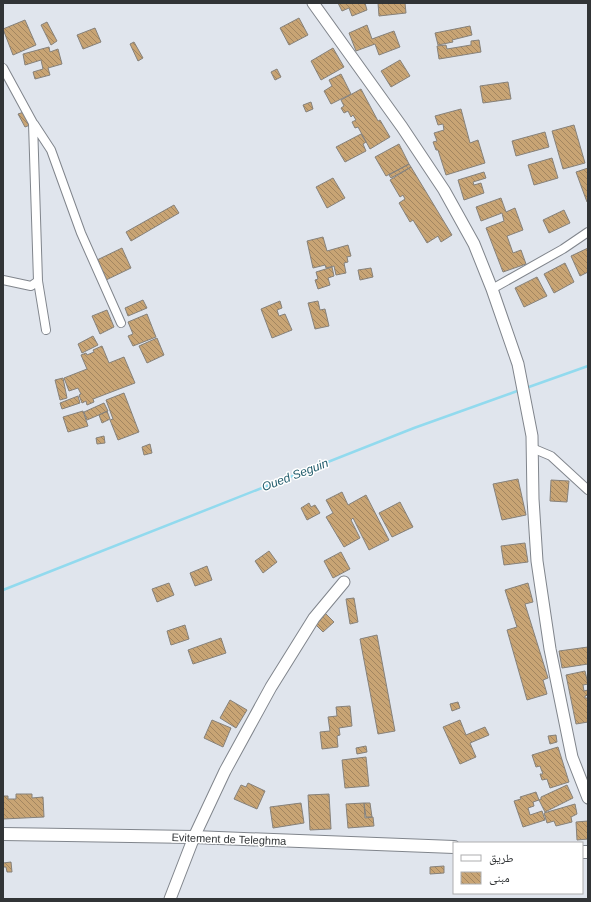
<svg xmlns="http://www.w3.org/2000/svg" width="591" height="902" font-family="Helvetica,'Noto Naskh Arabic',sans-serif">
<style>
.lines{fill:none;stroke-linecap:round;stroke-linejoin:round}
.stream{stroke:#92daee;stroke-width:2.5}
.building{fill:url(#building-back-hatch);stroke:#86817a}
.street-casing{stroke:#80858c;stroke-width:10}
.secondary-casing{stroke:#80858c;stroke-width:13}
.primary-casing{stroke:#80858c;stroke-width:14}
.street{stroke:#fff;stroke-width:8}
.secondary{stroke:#fff;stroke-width:11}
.primary{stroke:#fff;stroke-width:12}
.labels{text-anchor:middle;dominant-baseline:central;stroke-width:3;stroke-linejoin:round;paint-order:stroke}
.street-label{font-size:11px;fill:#313436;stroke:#fff}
.water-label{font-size:12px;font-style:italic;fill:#245e6d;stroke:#fff}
</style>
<defs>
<pattern id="building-back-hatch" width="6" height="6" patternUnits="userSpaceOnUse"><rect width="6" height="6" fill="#c8a474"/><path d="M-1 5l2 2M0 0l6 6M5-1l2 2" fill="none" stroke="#a38660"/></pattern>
</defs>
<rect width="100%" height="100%" fill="#e0e5ed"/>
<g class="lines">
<path class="stream" d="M526,388L588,366
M3,590L414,428L520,390"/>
</g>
<path class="building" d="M338,3H365L367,10L352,16L349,8L342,11Z
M378,3H405L406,13L379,16Z
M299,18L308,35L289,45L280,28Z
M25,20L36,45L13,55L3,29Z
M47,22L57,41L51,45L41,25Z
M367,25L372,39L394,31L400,47L379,55L375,44L356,51L349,33Z
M470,26L472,35L452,40L453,42L438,45L435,33Z
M95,28L101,42L83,49L77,35Z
M479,40L481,52L439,59L437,46L446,45L447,49L471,45V41Z
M134,42L143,58L138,61L130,44Z
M49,47L50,52L58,49L62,64L48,68L50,75L35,79L33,72L43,69L41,60L25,65L23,54Z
M333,48L344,67L321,80L311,61Z
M400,60L410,76L391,87L381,71Z
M277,69L281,77L275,80L271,72Z
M341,74L351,94L331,104L324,91L332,86L329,80Z
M508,82L511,99L483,103L480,86Z
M361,89L378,121L380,120L390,137L370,149L358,127L355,128L352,122L356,120L353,115L351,117L348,111L344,113L341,108L344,106L341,100Z
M311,102L313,109L306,112L303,105Z
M461,109L470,143L478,140L485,163L446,175L438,150H436L433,142L437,141L434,133L444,130L443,124L438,125L435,116Z
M24,112L30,125L25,127L18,114Z
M574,125L585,163L563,169L552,131Z
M545,132L549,147L516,156L512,141Z
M361,134L366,142L363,144L366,151L345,162L336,147Z
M399,144L409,164L386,176L375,157Z
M552,158L558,178L534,185L528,165Z
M409,164L411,167L391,178L389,175Z
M411,167L452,235L441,242L438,236L427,243L413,220L410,222L399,203L405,199L403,195L400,197L390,180Z
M588,168V202H587L576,172Z
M484,172L486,178L473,182L474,185L481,183L484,193L464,200L458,180Z
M333,178L345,198L327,208L316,187Z
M501,198L506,212L515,208L523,230L507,236L513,253L521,250L526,264L503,272L486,228L504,221L502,213L481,221L476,207Z
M174,205L179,213L131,241L126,232Z
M564,210L570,223L549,233L543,220Z
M323,237L327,251L348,245L351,256L347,257L348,262L344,263L346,273L336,275L334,266L326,268L325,265L313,268L307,241Z
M122,248L131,268L106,280L97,260Z
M588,248V272L580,276L571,256Z
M565,263L574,282L554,293L544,274Z
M332,267L334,276L328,278L330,285L318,289L315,280L318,279L316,272Z
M371,268L373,277L360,280L358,270Z
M537,277L547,296L524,307L515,288Z
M143,300L147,308L128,316L125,308Z
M280,301L282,308L277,310L279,316L285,314L292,330L272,338L261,309Z
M318,301L320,310L325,309L329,326L315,329L308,303Z
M107,310L114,327L100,334L92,316Z
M147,314L156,337L133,346L128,336L133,334L128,322Z
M93,336L98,345L82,353L78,344Z
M157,338L164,355L147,363L139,346Z
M102,346L109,363L124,357L135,383L93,399L94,402L87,405L86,401L82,403L79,395L81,394L78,388L69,391L64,378L87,369L81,355L86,353L87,355L94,352L93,350Z
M63,378L67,398L60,400L55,380Z
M124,393L139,432L118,440L110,420L113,419L106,400Z
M78,396L80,403L62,409L60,403Z
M104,403L108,411L87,420L84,412Z
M83,411L88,426L68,432L63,417Z
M107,411L110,419L102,423L99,415Z
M104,436L105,443L97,444L96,438Z
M150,444L152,453L144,455L142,447Z
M518,479L526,515L502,520L493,484Z
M551,480L569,481L567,502L550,501Z
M342,492L348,505L366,495L389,540L369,550L353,518L351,520L360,538L344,547L326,517L333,513L326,500Z
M400,502L413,527L392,537L379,513Z
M309,503L311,507L315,505L320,513L307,520L301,508Z
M525,543L528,562L504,565L501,546Z
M269,551L277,562L263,573L255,561Z
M341,552L350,569L333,578L324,561Z
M207,566L212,580L195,586L190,573Z
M169,583L174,595L157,602L152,589Z
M528,583L533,602L525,604L548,678L543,680L547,694L527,700L507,630L517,627L505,590Z
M354,598L358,622L350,624L346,599Z
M324,612L334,622L323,632L313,622Z
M185,625L189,639L171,645L167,631Z
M377,635L395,731L378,734L360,639Z
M221,638L226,653L193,664L188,650Z
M588,647V664L562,668L559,651Z
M585,671L588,684L583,685L584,691L588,690V695L585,696V698H588V722L576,724L566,675Z
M230,700L247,710L236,728L220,718Z
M458,702L460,708L452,711L450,704Z
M350,706L352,726L339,728L340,735L337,736L338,747L322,749L320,732L330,731L328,717L337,716L336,707Z
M212,720L231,728L223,747L204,738Z
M460,720L466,735L485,727L489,735L470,743L476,757L460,764L443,727Z
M556,735L557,742L550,744L548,736Z
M366,746L367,752L357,754L356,748Z
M558,747L569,782L550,788L547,779L542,780L540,774H543L540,766L536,767L532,755Z
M366,757L369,786L345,788L342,760Z
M248,783L265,791L257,809L234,799L241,785L246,787Z
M567,785L573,798L545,812L539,800L541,799V797Z
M536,792L539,800L533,802L534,806L528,808L530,815L542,811L545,820L523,827L514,801L521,799L520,797Z
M16,794H32V798L43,797L44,817L3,819V796H8V799H16Z
M329,794L331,829L310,830L308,795Z
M301,803L304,823L273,828L270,807Z
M364,803L365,818L373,817L374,826L348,828L346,804Z
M364,803H370L372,817H366Z
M575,804L577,814L571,817L572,822L556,826L554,821L547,823L544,813Z
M588,821V839L577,840L576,822Z
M11,862L12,872H7L6,867H3V863Z
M444,866V873L430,874V867Z"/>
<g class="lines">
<defs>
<path id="street" d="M3,68L33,123L38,281L46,330
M34,124L51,150L81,233L121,323
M3,280L31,286L38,281
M492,289L563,249L588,232
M532,448L551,456L588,490"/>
<path id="secondary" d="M313,3L402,127L444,190L474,244L492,289L518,364L532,436L533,499L537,561L550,649L572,757L588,798
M170,899L194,837L225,771L271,687L314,618L344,582"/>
<path id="primary" d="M3,834L194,837L454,847
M582,852H588"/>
</defs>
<use href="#street" class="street-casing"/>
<use href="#secondary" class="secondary-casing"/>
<use href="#primary" class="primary-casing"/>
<use href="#street" class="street"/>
<use href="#secondary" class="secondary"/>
<use href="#primary" class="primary"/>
</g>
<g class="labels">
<g class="street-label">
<text transform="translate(229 839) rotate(2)">Evitement de Teleghma</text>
</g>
<g class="water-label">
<text transform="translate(295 475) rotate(-21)">Oued Seguin</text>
</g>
</g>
<rect width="591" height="902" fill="none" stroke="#313436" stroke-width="8"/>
<rect x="453" y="842" width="130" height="52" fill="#ffffff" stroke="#adaeaf"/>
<rect x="461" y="855" width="20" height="6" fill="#ffffff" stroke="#adaeaf"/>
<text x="489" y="862" font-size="12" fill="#313436">طريق</text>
<rect x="461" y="872" width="20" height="12" fill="url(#building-back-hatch)" stroke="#adaeaf"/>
<text x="489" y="882" font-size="12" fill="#313436">مبنى</text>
</svg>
